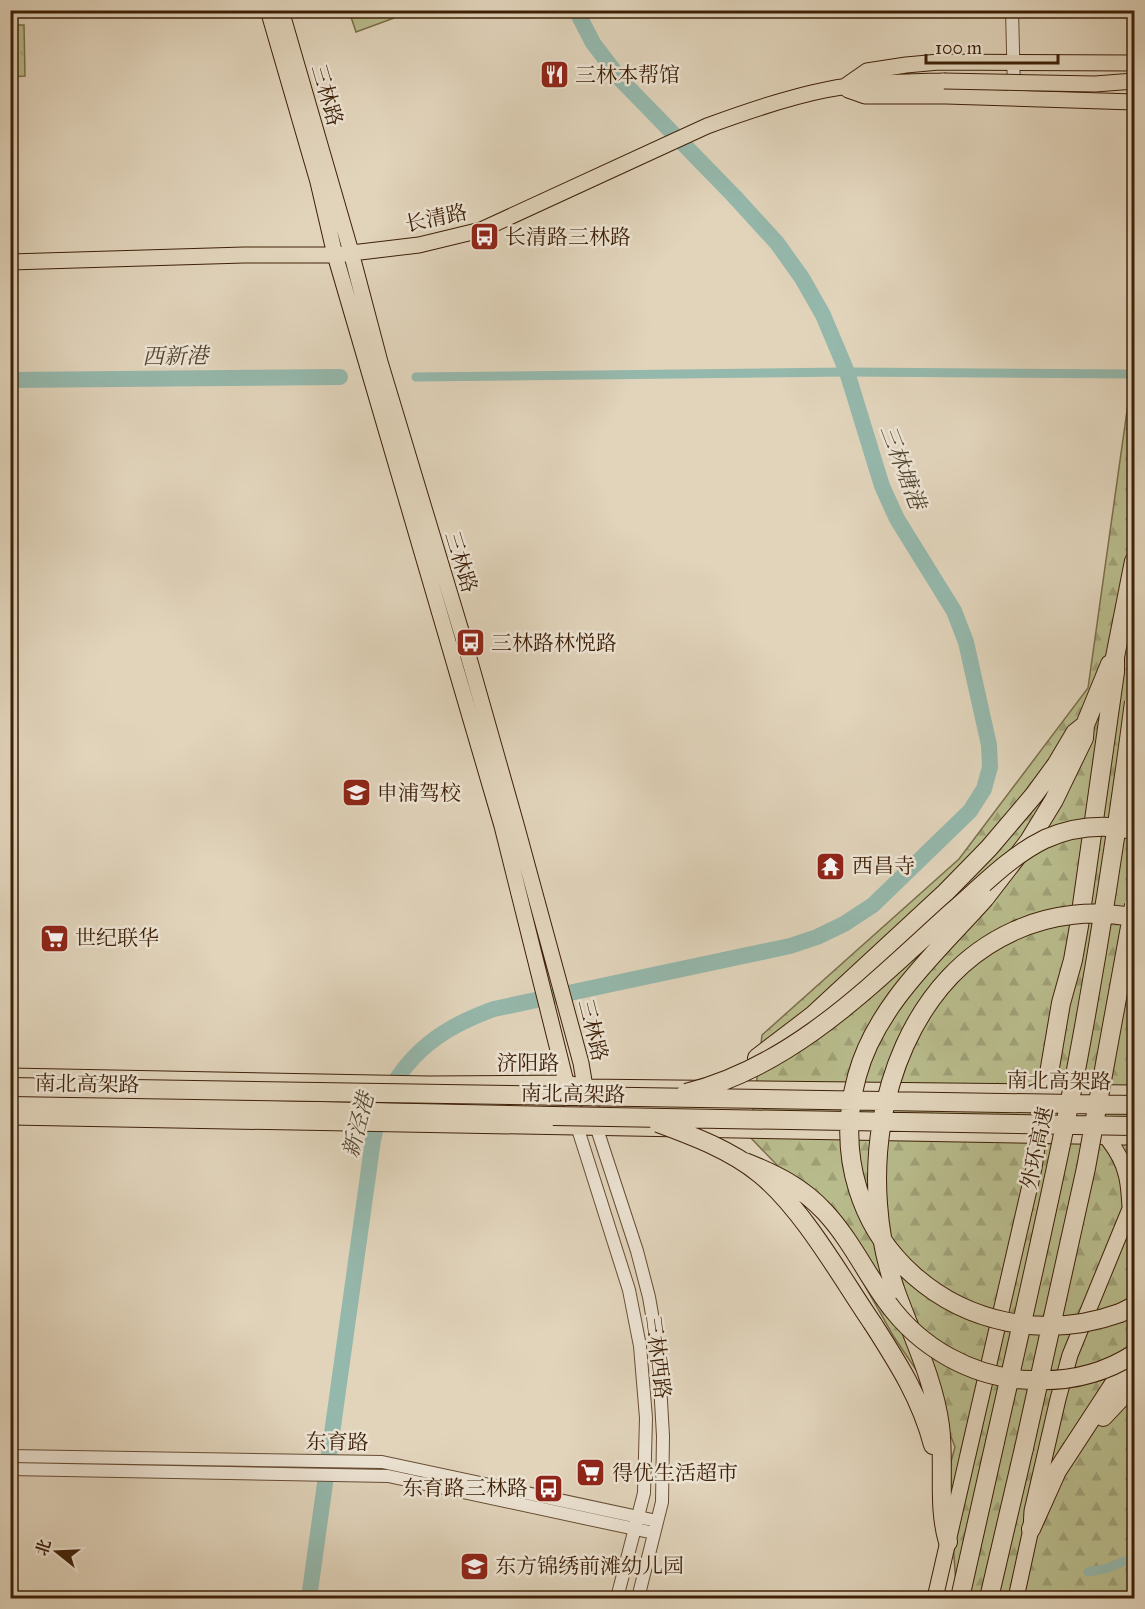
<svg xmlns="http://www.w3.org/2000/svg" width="1145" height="1609" font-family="'IM FELL Great Primer','Noto Serif SC',serif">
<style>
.green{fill:#b8bb8c;stroke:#7b6e4a;stroke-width:1.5}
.forest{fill:url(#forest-firs);stroke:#7b6e4a;stroke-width:1.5}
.park{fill:url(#park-tufts);stroke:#7b6e4a;stroke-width:1.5}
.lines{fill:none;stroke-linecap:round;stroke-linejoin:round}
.canal{stroke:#95b8ac;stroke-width:9}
.river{stroke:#95b8ac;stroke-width:16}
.minor-casing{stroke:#674d34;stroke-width:14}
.major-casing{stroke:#3e2007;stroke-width:17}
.highway-casing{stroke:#3e2007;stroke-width:20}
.minor{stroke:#ece3d3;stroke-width:12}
.major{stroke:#e1d4bb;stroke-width:15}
.highway{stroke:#e1d4bb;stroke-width:18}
.major-bridge-casing{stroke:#3e2007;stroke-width:17;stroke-linecap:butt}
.highway-bridge-casing{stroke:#3e2007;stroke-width:20;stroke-linecap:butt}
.major-bridge{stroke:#e1d4bb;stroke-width:15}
.highway-bridge{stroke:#e1d4bb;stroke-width:18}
.labels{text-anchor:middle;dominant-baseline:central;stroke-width:5;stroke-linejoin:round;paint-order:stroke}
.poi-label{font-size:21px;fill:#3e2007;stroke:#ece3d3;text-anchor:start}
.street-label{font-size:21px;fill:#3e2007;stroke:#ece3d3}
.water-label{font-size:22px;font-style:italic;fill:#544630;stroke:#ece3d3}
</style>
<defs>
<pattern id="forest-firs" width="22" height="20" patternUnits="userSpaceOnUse" patternTransform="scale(1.5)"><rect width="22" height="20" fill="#b8bb8c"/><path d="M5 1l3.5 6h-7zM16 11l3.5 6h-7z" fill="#9fa077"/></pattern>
<pattern id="park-tufts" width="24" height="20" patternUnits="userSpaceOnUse" patternTransform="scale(1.5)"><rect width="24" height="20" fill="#b8bb8c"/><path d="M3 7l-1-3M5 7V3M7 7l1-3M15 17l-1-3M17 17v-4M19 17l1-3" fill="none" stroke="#9fa077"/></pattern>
</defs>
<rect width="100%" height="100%" fill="#e1d4bb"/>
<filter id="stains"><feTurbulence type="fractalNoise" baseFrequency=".00333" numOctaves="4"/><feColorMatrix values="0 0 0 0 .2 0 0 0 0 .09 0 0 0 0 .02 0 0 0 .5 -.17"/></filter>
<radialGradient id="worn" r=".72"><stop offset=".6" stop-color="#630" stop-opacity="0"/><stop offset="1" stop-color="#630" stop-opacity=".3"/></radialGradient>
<path class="green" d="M349,11H391L394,18L356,32Z"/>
<path class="forest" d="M1134,361V1598H957L948,1473L955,1447L937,1401L894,1337L824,1214L750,1137L762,1035L959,859L1088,688Z"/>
<path class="park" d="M11,25H24L25,76L11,77Z"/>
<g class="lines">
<path class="canal" d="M416,377L847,372L1134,374
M1088,1572L1108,1568L1134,1557"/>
<path class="river" d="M10,380L340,377
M309,1598L373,1140C376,1128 378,1115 383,1104C406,1053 443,1027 494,1009L790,946L817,937L844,924L873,905L970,811L984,789L990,767L989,745L966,642L954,611L897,519L882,486L847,372L823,315L802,278L777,243L734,196L622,81L593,43L576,10"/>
<defs>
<path id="minor" d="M1012,10L1014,90
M577,1126L629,1290L640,1346L646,1418L644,1493L617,1598
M596,1126L637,1251L649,1297L658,1349L663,1436L662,1502L638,1598
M10,1456L382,1462L657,1521
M10,1469L388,1476L654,1533"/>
<path id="major" d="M268,10L318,182L335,255L502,826L577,1126
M281,10L351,252L380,362L465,644L516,824L581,1063L585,1087L596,1126
M844,87L867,71L906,65L939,62L1134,63
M848,90L865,96H946L1134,102
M10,262L244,255H335L419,245L481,230L707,126C745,112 785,98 825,90C864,82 905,82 944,81
M10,1076L429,1084L567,1083L585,1087L1134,1093
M1071,1099C1091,1121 1119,1144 1126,1174C1129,1184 1129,1195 1130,1206
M10,1117L1134,1137
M935,1598L1034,1168L1045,1094
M1016,1598L1031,1529L1032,1511L1058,1399L1070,1355L1134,1199"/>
<path id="highway" d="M985,898L1029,841L1054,800L1084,738L1085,725L1110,664
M757,1058L812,1016L946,892L989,848L1034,795L1056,765L1075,733L1085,725
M1046,1091L1061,1003L1073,960L1079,926L1115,672V657L1134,561
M10,1104L553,1116
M895,1289C911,1334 934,1379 940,1426C945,1465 937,1505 948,1542
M1120,1313L1134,1306
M873,1324C898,1363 921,1399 933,1445
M1103,1417L1134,1384
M1031,1529L1057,1471L1134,1353
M960,1598L995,1442
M989,1598L1024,1448"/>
</defs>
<use href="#minor" class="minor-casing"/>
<use href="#major" class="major-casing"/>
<use href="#highway" class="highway-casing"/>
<use href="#minor" class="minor"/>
<use href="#major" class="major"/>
<use href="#highway" class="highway"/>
<defs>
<path id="major-bridge" d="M944,81L1095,84L1134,81"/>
<path id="highway-bridge" d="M985,898C938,951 876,1005 857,1076C813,1238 966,1368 1120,1313
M10,1087L1134,1105
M686,1093C794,1066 872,984 952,912C981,887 1010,856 1045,839C1074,826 1104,824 1134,830
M553,1116L1134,1126
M658,1123C693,1136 731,1150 760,1174C803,1209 841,1277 873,1324
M745,1162C775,1174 802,1187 825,1212C850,1239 866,1273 887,1302C920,1348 973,1378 1030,1380C1066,1382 1103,1374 1134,1354
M895,1289C886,1262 880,1234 878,1204C870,1099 912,977 1014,931C1051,914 1095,909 1134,918
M995,1442C1023,1318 1052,1194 1076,1070C1099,948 1118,825 1134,702
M1024,1448L1086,1168L1134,905"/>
</defs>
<use href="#major-bridge" class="major-bridge-casing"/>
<use href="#highway-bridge" class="highway-bridge-casing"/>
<use href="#major-bridge" class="major-bridge"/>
<use href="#highway-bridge" class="highway-bridge"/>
</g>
<defs>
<symbol id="restaurant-square" viewBox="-11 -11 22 22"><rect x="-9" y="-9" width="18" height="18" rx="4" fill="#8f2418" stroke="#ece3d3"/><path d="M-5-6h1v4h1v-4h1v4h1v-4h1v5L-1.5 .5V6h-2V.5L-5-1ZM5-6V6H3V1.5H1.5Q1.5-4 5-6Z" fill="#fff"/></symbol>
<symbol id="bus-square" viewBox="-11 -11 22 22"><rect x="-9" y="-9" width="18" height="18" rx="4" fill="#8f2418" stroke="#ece3d3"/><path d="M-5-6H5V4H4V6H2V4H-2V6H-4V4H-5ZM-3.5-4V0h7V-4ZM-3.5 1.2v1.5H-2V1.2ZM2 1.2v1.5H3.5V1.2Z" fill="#fff"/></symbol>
<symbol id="school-square" viewBox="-11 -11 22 22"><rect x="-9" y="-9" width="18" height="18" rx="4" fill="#8f2418" stroke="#ece3d3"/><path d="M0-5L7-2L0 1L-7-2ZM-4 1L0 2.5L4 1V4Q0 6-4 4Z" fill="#fff"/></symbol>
<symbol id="temple-square" viewBox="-11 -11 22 22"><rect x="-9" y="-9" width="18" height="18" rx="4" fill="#8f2418" stroke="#ece3d3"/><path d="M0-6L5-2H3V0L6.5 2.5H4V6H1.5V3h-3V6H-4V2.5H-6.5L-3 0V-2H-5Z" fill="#fff"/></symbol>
<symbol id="supermarket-square" viewBox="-11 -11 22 22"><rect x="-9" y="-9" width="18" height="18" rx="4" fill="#8f2418" stroke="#ece3d3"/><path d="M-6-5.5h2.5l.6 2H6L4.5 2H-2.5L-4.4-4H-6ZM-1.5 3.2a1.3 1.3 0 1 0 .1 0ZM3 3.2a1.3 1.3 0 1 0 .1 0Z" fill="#fff"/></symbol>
</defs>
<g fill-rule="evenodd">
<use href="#restaurant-square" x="538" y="58" width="33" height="33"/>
<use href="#bus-square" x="468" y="220" width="33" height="33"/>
<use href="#bus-square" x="454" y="626" width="33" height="33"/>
<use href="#school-square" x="340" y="776" width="33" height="33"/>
<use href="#temple-square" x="814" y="850" width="33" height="33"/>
<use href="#supermarket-square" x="38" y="922" width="33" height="33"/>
<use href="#supermarket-square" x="574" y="1456" width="33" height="33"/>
<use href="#bus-square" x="532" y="1472" width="33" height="33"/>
<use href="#school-square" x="458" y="1550" width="33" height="33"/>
</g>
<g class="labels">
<g class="poi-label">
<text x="575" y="75">三林本帮馆</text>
<text x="505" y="237">长清路三林路</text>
<text x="491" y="643">三林路林悦路</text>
<text x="377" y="793">申浦驾校</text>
<text x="852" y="866">西昌寺</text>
<text x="75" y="938">世纪联华</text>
<text x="612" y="1473">得优生活超市</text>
<text x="528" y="1488" text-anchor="end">东育路三林路</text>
<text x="495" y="1566">东方锦绣前滩幼儿园</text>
</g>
<g class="street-label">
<text transform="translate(327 95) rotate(74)">三林路</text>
<text transform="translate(436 218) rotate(-12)">长清路</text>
<text transform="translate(461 562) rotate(73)">三林路</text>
<text transform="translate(593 1030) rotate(76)">三林路</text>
<text x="528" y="1063">济阳路</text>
<text transform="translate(1059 1081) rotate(1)">南北高架路</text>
<text transform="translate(87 1084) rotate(1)">南北高架路</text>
<text transform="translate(573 1094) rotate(1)">南北高架路</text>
<text transform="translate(1037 1148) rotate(-78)">外环高速</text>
<text transform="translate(658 1357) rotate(83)">三林西路</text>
<text transform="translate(337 1442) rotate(1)">东育路</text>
</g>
<g class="water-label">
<text transform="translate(175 356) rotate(-1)">西新港</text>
<text transform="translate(903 467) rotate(69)">三林塘港</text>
<text transform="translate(358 1125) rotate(-75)">新泾港</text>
</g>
</g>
<rect width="1145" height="1609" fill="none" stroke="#e1d4bb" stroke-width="36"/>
<rect x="12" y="12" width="1121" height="1585" fill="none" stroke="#3e2007" stroke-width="3"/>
<rect x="18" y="18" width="1109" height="1573" fill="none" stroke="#3e2007" stroke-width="1.5"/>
<g transform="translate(57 1552) rotate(288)" stroke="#ece3d3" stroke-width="4.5" paint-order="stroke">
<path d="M0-4.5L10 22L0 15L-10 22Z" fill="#3e2007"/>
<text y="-9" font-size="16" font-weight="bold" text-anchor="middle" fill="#3e2007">北</text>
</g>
<path d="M926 54v9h132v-9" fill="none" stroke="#3e2007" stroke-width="3"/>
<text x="935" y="54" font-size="18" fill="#3e2007" stroke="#ece3d3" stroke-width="4.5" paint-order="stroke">100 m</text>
<rect width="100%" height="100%" filter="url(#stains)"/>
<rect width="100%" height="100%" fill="url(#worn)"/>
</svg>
